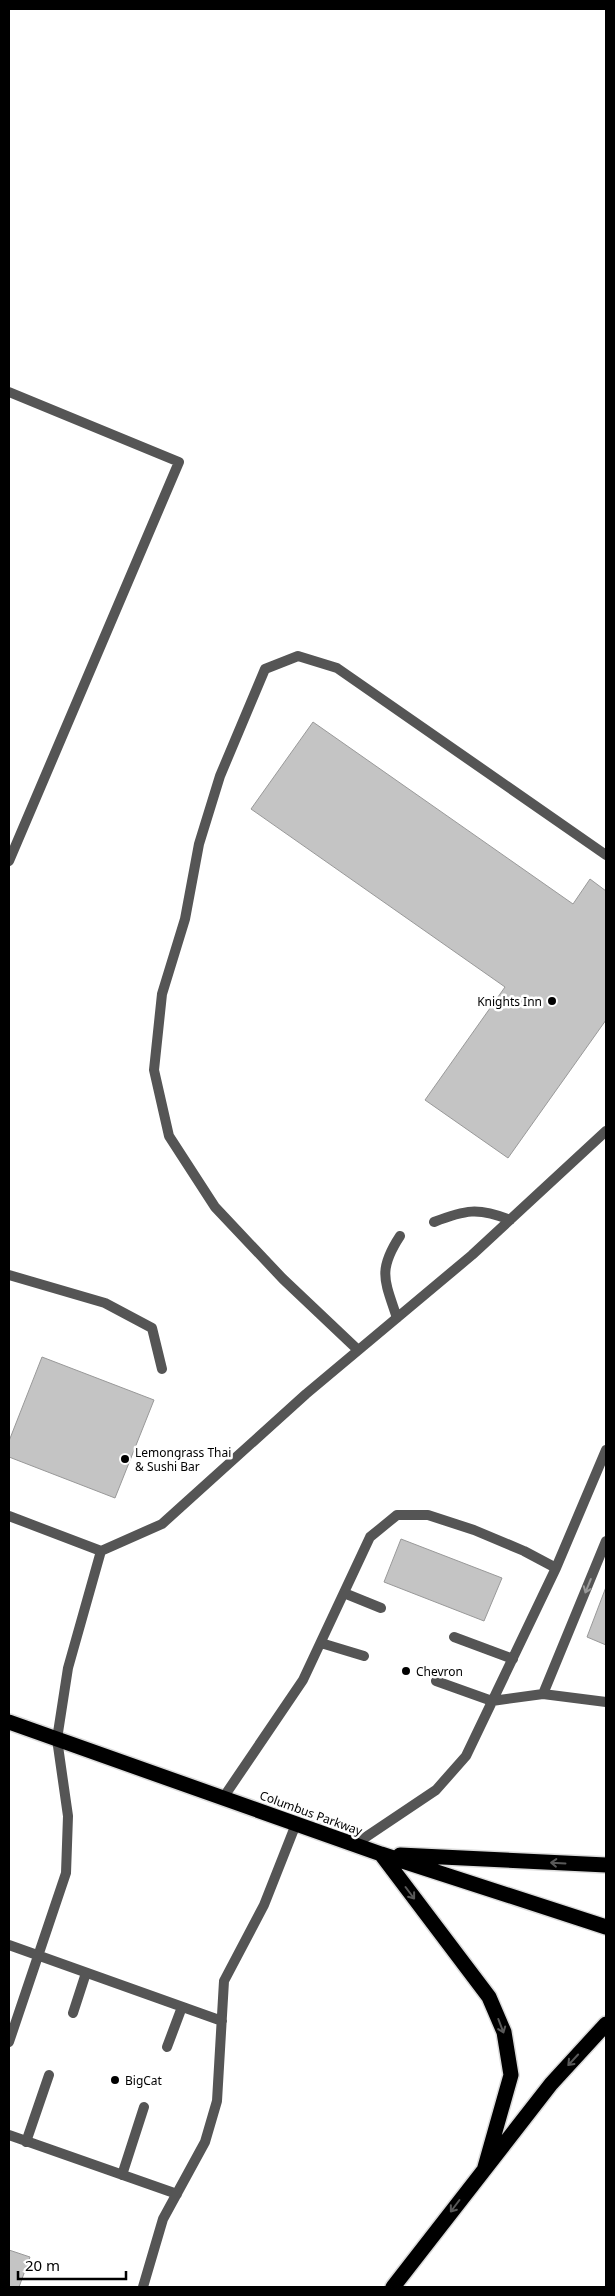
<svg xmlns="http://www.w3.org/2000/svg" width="615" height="2296" font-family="'Noto Sans',sans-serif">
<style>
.building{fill:#c4c4c4;stroke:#999}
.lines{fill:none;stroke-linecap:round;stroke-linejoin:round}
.highway-casing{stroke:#dbdbdb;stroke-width:18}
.lane{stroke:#555;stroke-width:10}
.highway{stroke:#000;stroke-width:15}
.oneway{stroke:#999}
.oneway2{stroke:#595959}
.poi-dot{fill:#000;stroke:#fff;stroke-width:2}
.labels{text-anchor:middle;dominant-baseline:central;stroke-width:5;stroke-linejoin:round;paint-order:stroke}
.poi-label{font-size:12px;fill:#000;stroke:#fff;text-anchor:start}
.street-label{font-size:12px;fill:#000;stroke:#fff}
</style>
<rect width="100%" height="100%" fill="#fff"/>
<path class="building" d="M313,722L573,904L590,879L606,891V1020L508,1158L425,1100L505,987L251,809Z
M42,1357L154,1400L115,1498L9,1457V1441Z
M401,1539L502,1578L484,1621L384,1582Z
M606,1587V1645L587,1637Z
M9,2250L30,2257L19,2287H9Z"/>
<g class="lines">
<defs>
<path id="highway" d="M9,1722L381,1854L606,1927
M381,1854L489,1997L504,2032L511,2075L485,2167
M400,1855L606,1865
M393,2287L551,2084L606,2024"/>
</defs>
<use href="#highway" class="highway-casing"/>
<path class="lane" d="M9,392L179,462L9,861
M434,1222C465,1210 478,1207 510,1220
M9,1275L105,1303L152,1328L162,1369
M397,1318C385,1281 377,1271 400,1236
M358,1350L283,1279L215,1207L169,1136L154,1070L162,994L185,919L199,844L220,776L265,669L298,656L337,668L606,855
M9,1516L101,1551L68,1668L57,1739L68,1816L66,1873L9,2042
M101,1551L162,1524L306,1394L472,1255L606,1131
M556,1568L606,1450
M344,1593L381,1608
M454,1637L513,1659
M321,1643L364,1656
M436,1681L492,1701L543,1694L606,1702
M543,1694L606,1541
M223,1798L303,1680L370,1537L397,1515H428L474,1530L524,1551L556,1568L466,1756L436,1790L354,1845
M9,1945L222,2021
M73,2013L86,1973
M167,2047L182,2007
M9,2135L177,2194
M26,2142L49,2075
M122,2175L144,2107
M143,2287L163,2219L205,2142L217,2101L224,1981L264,1905L296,1824"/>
<use href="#highway" class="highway"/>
</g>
<defs><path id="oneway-shaft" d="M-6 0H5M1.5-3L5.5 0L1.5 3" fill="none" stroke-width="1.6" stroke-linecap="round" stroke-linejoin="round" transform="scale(1.25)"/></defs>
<use class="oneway" href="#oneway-shaft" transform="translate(588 1586) rotate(112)"/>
<g class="oneway2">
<use href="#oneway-shaft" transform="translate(558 1863) rotate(-177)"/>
<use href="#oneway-shaft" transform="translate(410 1893) rotate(53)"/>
<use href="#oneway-shaft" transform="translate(501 2026) rotate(69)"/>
<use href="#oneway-shaft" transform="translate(573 2060) rotate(133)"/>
<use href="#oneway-shaft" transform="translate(455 2206) rotate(127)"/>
</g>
<g class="poi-dot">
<circle cx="552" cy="1001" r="5"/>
<circle cx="125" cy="1459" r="5"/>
<circle cx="406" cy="1671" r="5"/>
<circle cx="115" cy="2080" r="5"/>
</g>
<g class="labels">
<g class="poi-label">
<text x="542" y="1001" text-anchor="end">Knights Inn</text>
<text x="135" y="1452">Lemongrass Thai<tspan x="135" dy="14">&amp; Sushi Bar</tspan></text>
<text x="416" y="1671">Chevron</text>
<text x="125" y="2080">BigCat</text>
</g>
<g class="street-label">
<text transform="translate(311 1813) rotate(20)">Columbus Parkway</text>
</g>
</g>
<rect width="615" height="2296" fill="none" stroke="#000000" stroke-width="20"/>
<path d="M18 2271v8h108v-8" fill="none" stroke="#000000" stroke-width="2.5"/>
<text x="25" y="2271" font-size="15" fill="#000000" stroke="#ffffff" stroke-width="4" paint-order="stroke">20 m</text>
</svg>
